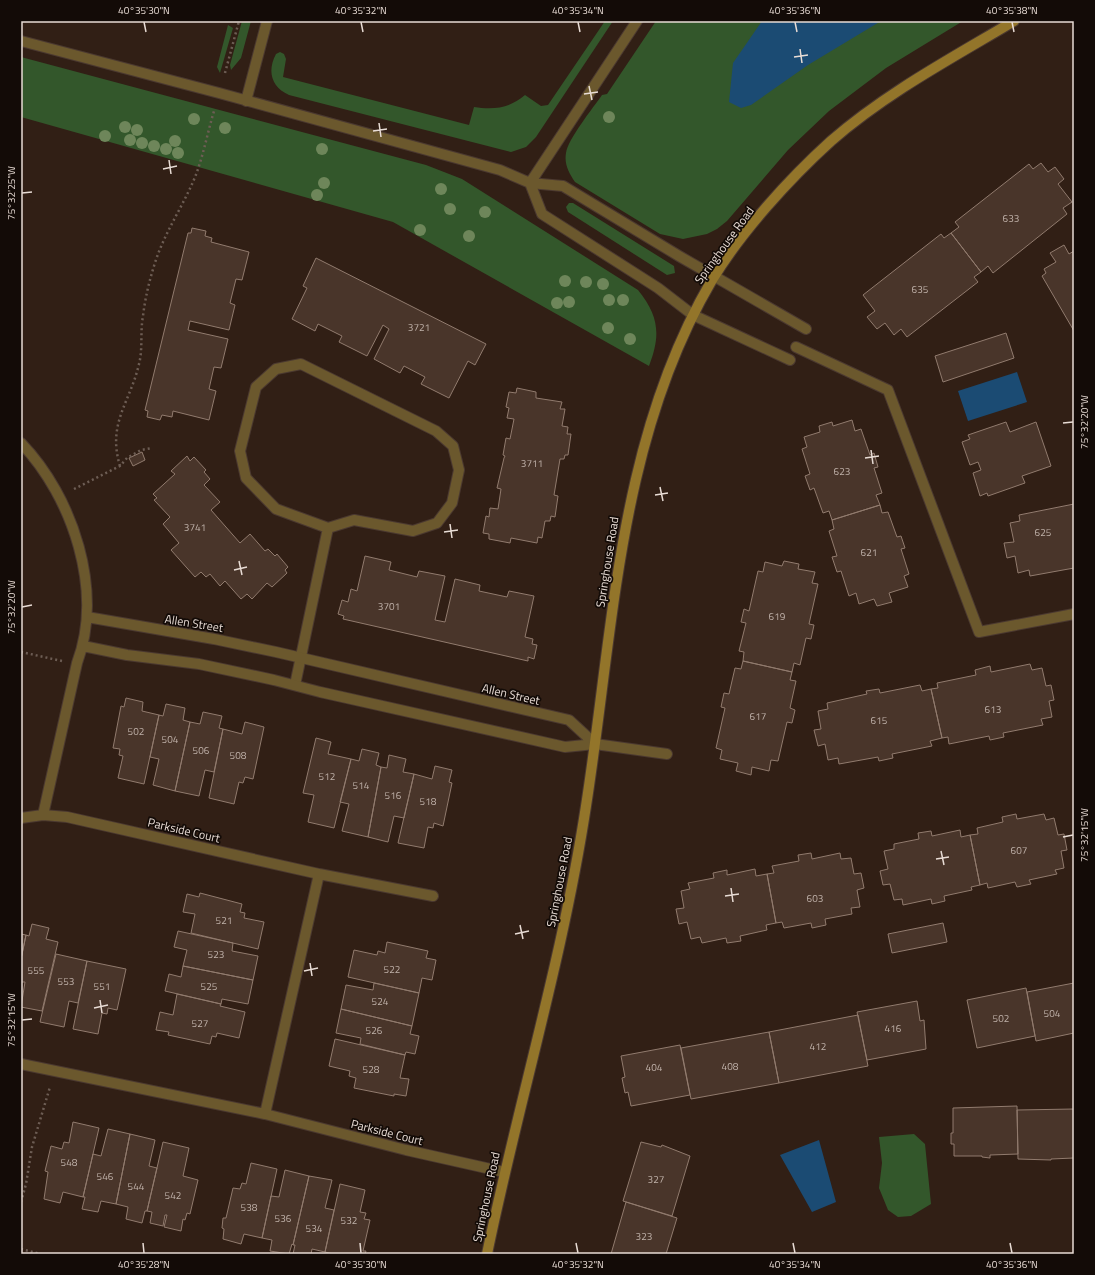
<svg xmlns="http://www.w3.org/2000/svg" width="1095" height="1275" font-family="'Titillium Web',sans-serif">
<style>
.green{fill:#33572b}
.water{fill:#1b4b73}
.building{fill:#49352a;stroke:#917b6e}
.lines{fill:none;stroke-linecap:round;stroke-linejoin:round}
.lane-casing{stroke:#4b3930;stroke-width:12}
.street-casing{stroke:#4b3930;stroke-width:12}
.secondary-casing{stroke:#4b3930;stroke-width:12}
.path{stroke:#6d5d54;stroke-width:2.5;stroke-dasharray:2 3;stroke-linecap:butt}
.lane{stroke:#6b582d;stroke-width:10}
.street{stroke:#6b582d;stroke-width:10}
.secondary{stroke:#93752a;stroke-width:10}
.tree{fill:#6e865a}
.ticks{fill:none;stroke:#e8dcd5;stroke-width:1.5}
.labels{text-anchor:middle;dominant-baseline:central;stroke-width:3.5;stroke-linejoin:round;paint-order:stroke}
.number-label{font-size:10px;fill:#c0b2aa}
.street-label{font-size:12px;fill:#e8dcd5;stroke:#130b07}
.neatline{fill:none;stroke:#e8dcd5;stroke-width:1.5}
.ticks-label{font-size:10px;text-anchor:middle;fill:#e8dcd5}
</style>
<rect width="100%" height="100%" fill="#311f15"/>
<path class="green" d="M242,21H251L241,58L231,70L230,65Z
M605,21H613L536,137L526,147L511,152L289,95C271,87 267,71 276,54L280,52L284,54L286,59L283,77L469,125L474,107C494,110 510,108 525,95L541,106L548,105Z
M656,21H963L886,68L829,111L788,150L727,221L717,229L707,234L683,239L660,234L575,182C569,173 564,164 566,153C568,139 593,108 602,95L607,94Z
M228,25L233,28L220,73L217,67Z
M21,57L426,165L462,179L638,290C659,316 661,335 649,366L393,222L21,117Z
M569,203H573L674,266L675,273L667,275L568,212L566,207Z
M914,1134L925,1144L931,1204L911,1216L898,1217L888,1210L879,1188L882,1163L879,1137Z"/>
<path class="water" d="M762,21H881L808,65L751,105L741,108L729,102L733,63Z
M1017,372L1027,402L968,421L958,391Z
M819,1140L836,1202L812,1212L780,1155Z"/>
<path class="building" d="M1041,163L1048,172L1055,167L1064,179L1058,184L1072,202L1063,208L1067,214L993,273L988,266L981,272L951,233L959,227L955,222L1029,164L1033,169Z
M192,228L206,231L205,236L212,238L211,242L249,252L242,280L236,279L230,303L235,305L229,330L190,321L188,330L228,339L221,368L214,367L209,389L216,391L209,420L173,411L172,417L162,415L160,420L147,417L148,411L145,410L188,233H191Z
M951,233L981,272L974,277L978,282L907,337L901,329L894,335L885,323L877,329L867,317L875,311L863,295L941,234L944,238Z
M1064,245L1069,254L1074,251V331L1042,276L1046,273L1044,269L1056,262L1050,253Z
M316,258L486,344L475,365L468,361L449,398L421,384L425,377L404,366L400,373L374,359L389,329L383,325L367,356L339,342L342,336L318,324L315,331L292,319L307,288L303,286Z
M1006,333L1014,358L943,382L935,356Z
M517,388L536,392V398L562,402L560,409H565L562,426L568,427L567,434H571L568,455H565L564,459H560L554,495L558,496L555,517L551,516L550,521H545L542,538L538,537L537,543L511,538L510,543L489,539V534L483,533L486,516L489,517L490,508L498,509L501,489L497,488L504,458L505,456L503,455L506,438L510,439L514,419L507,418L509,408L506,407L509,392L516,393Z
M852,420L855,431L861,429L870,455L874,453L878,467L874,468L882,493L876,495L880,505L832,520L829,511L823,513L814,488L810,490L805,476L810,474L802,449L807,447L804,437L820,432L819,426L832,422L833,426Z
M1006,422L1010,432L1036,422L1051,466L1022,476L1025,483L988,496L987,493L980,496L973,473L981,470L978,462L970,465L962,442L970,439L968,435Z
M142,452L145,460L133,466L129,458Z
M187,456L190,461L194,457L206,470L204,472L210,479L204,485L220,502L211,510L240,543L250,534L265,551L268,549L275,556L277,554L288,567L285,570L287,573L272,587L267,583L252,599L247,594L241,599L225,581L220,586L210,574L206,577L201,572L195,577L171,550L179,543L163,524L170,517L154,500L157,498L153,494L175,474L171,471Z
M1074,504V568L1030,576L1029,570L1018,573L1015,556L1007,558L1004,543L1014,542L1010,523L1020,521L1019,515Z
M880,505L882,513L888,512L897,537L901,536L905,548L901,549L909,574L904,576L908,587L889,593L892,602L877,606L874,599L859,604L856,593L849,596L841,571L837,572L832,557L837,556L829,531L834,529L832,520Z
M365,556L391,562L389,570L417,577L419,571L445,576L435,620L445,622L455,579L480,585L479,591L507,597L509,591L534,596L525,637L533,639L532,644L537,645L534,659L528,657V661L343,619L344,616L338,614L342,600L348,602L351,589L357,591Z
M784,561L799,564L798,569L815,572L812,583L818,584L809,624L814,625L811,639L806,638L800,665L794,663L792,672L743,661L744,652L739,651L746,623L741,622L744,609L749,611L758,571L763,572L765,562L782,566Z
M743,661L792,672L790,680L796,681L790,708L795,710L792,723L787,722L778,761L771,760L769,771L752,767L751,775L736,771L738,763L720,759L722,750L716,748L725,708L721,707L724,693L729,694L735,668L741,669Z
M1030,664L1032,670L1042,668L1046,686L1051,685L1054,700L1049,701L1052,717L1041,719L1043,725L1003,733L1004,737L990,740L989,736L949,744L948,737L942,738L931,689L938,688L937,683L976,675L975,670L990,666L991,672Z
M920,685L922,691L931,689L942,738L930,741L932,746L892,754L893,758L879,761L878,757L839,764L838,758L828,760L825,744L818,746L814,730L821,729L818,711L828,709L827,703L867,694L866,691L879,689L880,693Z
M126,698L143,702L142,711L159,715L144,784L118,778L123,756L119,755L120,749L113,748L121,706L124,707Z
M166,704L185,708L183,720L190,722L175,791L153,785L159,759L150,757L159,715L163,716Z
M203,712L222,716L219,728L223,729L214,772L205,770L199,796L175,791L190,722L200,724Z
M245,722L264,727L253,779L245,777L243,783L239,782L234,804L209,798L223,729L242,734Z
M316,738L331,742L328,754L351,759L334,828L308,822L314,795L303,793Z
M362,749L379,753L376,765L381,767L368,837L342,831L349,804L340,802L351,759L359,761Z
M389,755L406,759L403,772L414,774L404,818L394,816L388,842L368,837L381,767L387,768Z
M435,766L452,770L449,782L452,783L443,826L434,823L433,828L428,827L424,848L398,843L414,774L432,779Z
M1016,814L1017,819L1044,814L1046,820L1054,818L1058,835L1064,834L1067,850L1061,851L1064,868L1055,870L1057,874L1029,880L1031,884L1017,887L1015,882L988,888L987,883L980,885L970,835L978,834L977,828L1003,822L1002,817Z
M960,830L961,837L970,835L980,885L971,887L972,890L944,896L945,901L932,904L931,899L903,905L902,899L894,900L890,884L883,885L880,871L888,869L884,851L894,849V844L919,839L918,833L931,831L932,836Z
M811,853L812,859L840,853L841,859L851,858L854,874L861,873L864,888L857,890L860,907L851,908L852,914L825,919L826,925L812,928L811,923L784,928L782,922L776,923L767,874L774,873L772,866L799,861L798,855Z
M755,869L756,876L767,874L776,923L766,925L767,930L740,936L741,941L727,943L726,938L702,943L700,937L691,939L687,922L679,924L676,909L684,908L681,891L690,889L688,883L714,878L713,873L727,870V875Z
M200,893L242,904L240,912L245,913L244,918L264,922L258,949L191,933L195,914L183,912L187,894L199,897Z
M943,923L947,942L892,953L888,934Z
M32,924L49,928L46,939L58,942L42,1011L21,1007L25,982H21V959L26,935L29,936Z
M178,931L233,943L232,951L258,956L253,980L183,966L187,950L174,947Z
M21,934L26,935L21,959Z
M387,942L428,951L426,958L436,960L432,980L422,978L419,993L348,977L354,950L377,955L378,951L385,953Z
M56,954L87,961L78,1003L69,1001L64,1027L40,1022Z
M87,961L126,969L117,1010L108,1008L107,1014L102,1013L98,1034L73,1029Z
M183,966L253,980L248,1004L222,999L221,1004L165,991L169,974L181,977Z
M374,983L419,993L412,1026L341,1009L346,985L373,990Z
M1074,983V1033L1036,1041L1027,992Z
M1026,988L1035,1036L977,1048L967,1000Z
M177,994L221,1004L220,1006L245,1012L239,1038L217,1033L216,1037L212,1036L210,1044L168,1035L169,1032L156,1030L160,1012L173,1015Z
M917,1001L920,1021L924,1020L926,1049L867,1060L857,1012Z
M341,1009L412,1026L410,1034L419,1036L415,1054L406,1052L405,1055L360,1044L361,1038L336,1033Z
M858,1015L868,1066L779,1083L769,1032Z
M769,1032L779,1083L691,1099L681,1048Z
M335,1039L405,1055L400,1078L409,1079L406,1096L394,1094V1096L354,1088L356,1078L349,1076L350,1071L329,1066Z
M680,1045L690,1095L631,1106L628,1092L625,1093L622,1078L625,1077L621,1056Z
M1017,1106L1018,1154L990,1155V1158L982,1157V1156H954V1144H951V1133H953V1108Z
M1074,1109V1158L1051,1159V1160L1018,1159L1017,1110Z
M73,1122L99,1128L83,1197L63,1192L60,1203L44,1199L48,1172L45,1171L51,1146L62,1149L64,1142L69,1143Z
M108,1129L130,1134L116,1204L101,1201L98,1212L82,1209L85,1197H83L93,1154L101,1156Z
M130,1134L155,1140L149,1166L157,1168L147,1211H145L142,1223L126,1219L128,1207L116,1204Z
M163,1142L189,1148L183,1176L198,1180L190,1214L187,1213L185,1220L183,1219L181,1231L164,1227L167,1215H165L163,1226L150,1223L152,1212L147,1211Z
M641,1142L661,1147L662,1145L690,1156L672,1216L623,1201Z
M251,1163L277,1169L262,1238L244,1234L241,1244L223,1239L224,1229L222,1228L223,1218H226L233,1188L240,1189L242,1183L246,1184Z
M285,1170L309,1176L293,1245L292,1244L289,1254L270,1251L272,1240L262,1238L271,1196L279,1197Z
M309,1176L332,1180L325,1208L334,1210L325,1252L312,1249L311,1254H293L295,1245H293Z
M340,1184L365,1190L360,1212L366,1213L364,1219L370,1220L363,1251H366L365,1254H333L325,1252Z
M626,1202L677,1218L666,1254H611Z"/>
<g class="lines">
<defs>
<path id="lane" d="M21,41L219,93L500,170L530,183L563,186L679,256L806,329
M246,101L267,21
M530,183L542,214L658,288L693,315L790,360
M530,183L637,21
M796,347L888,390L979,632L1074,614
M295,685L328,528L354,520L413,531L437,523L452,503L459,470L453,446L436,431L301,364L276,369L256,387L240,451L246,478L276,509L328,528
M595,744L667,754"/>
<path id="street" d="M21,443C73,497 104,591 77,663L43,815
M87,617L214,639L276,652L569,720L595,744
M83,646L127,655L199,664L274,680L320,692L565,747L595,744
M21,818L43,815L67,817L319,874L433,896
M21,1064L265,1114L406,1150L504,1172
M265,1114L319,874"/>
<path id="secondary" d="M487,1254C518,1104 563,957 586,806C614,627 618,440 712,280C741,232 789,179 831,141C886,93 952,58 1014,21"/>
</defs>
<use href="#lane" class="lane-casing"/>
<use href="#street" class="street-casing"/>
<use href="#secondary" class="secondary-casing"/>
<path class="path" d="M225,73L239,21
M120,466C107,423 130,403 139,364C143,349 140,332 143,316C145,299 149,282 154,266C164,232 185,204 197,172C204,152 208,131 214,111
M74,489L120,466L127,458L141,450L152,448
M21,652L62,661
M21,1202L26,1184L32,1147L50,1087
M21,1249L41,1254"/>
<use href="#lane" class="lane"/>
<use href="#street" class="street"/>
<use href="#secondary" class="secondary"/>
</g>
<g class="tree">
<circle cx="609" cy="117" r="6"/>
<circle cx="194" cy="119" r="6"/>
<circle cx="125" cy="127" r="6"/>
<circle cx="225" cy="128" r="6"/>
<circle cx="137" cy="130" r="6"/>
<circle cx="105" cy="136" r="6"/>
<circle cx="130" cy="140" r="6"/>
<circle cx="175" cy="141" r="6"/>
<circle cx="142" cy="143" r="6"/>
<circle cx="154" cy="146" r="6"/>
<circle cx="166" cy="149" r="6"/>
<circle cx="322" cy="149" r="6"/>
<circle cx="178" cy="153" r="6"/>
<circle cx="324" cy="183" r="6"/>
<circle cx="441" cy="189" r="6"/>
<circle cx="317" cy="195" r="6"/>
<circle cx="450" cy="209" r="6"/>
<circle cx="485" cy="212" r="6"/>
<circle cx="420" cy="230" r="6"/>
<circle cx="469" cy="236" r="6"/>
<circle cx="565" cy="281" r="6"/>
<circle cx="586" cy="282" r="6"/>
<circle cx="603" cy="284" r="6"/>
<circle cx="609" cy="300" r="6"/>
<circle cx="623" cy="300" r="6"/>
<circle cx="569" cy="302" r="6"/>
<circle cx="557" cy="303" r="6"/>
<circle cx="608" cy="328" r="6"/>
<circle cx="630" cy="339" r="6"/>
</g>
<path class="ticks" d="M144,22L146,32M361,22L363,32M578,22L580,32M795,22L797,32M1012,22L1014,32M800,49L802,63M794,57L808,55M589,86L592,100M584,94L598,92M379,123L381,137M373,131L387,129M169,160L171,174M163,169L177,166M22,193L32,192M1063,423L1073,422M871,450L873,464M865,458L879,456M660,487L663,501M655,495L668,493M450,524L452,538M444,532L458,530M239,561L242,575M234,570L247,567M22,607L32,605M1063,837L1073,835M941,851L944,865M936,859L949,857M731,888L733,902M725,896L739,894M520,925L523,939M515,934L529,931M310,963L312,976M304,971L318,968M100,1000L102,1013M94,1008L108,1005M22,1020L32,1019M143,1243L144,1253M360,1243L361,1253M576,1243L578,1253M793,1243L795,1253M1010,1243L1012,1253"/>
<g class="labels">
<g class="number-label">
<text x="1011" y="218">633</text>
<text x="920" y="289">635</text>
<text x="419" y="327">3721</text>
<text x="532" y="463">3711</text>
<text x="842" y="471">623</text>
<text x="195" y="527">3741</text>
<text x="1043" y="532">625</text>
<text x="869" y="552">621</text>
<text x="389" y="606">3701</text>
<text x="777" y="616">619</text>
<text x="993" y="709">613</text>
<text x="758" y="716">617</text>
<text x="879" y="720">615</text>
<text x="136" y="731">502</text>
<text x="170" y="739">504</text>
<text x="201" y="750">506</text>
<text x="238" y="755">508</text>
<text x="327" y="776">512</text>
<text x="361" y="785">514</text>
<text x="393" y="795">516</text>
<text x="428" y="801">518</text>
<text x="1019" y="850">607</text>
<text x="815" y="898">603</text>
<text x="224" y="920">521</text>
<text x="216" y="954">523</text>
<text x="392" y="969">522</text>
<text x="36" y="970">555</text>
<text x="66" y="981">553</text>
<text x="102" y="986">551</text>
<text x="209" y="986">525</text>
<text x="380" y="1001">524</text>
<text x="1052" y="1013">504</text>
<text x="1001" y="1018">502</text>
<text x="200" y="1023">527</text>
<text x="893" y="1028">416</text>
<text x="374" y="1030">526</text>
<text x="818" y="1046">412</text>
<text x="730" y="1066">408</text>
<text x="654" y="1067">404</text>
<text x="371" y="1069">528</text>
<text x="69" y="1162">548</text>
<text x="105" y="1176">546</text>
<text x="656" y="1179">327</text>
<text x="136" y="1186">544</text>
<text x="173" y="1195">542</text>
<text x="249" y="1207">538</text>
<text x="283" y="1218">536</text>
<text x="349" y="1220">532</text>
<text x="314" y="1228">534</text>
<text x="644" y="1236">323</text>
</g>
<g class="street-label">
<text transform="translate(724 245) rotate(-54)">Springhouse Road</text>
<text transform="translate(607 562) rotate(-81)">Springhouse Road</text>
<text transform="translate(194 623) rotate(9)">Allen Street</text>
<text transform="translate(511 694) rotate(13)">Allen Street</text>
<text transform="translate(184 830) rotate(13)">Parkside Court</text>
<text transform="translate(559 882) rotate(-79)">Springhouse Road</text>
<text transform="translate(387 1132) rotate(14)">Parkside Court</text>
<text transform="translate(486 1197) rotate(-78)">Springhouse Road</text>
</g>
</g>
<rect width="1095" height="1275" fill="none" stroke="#130b07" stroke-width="44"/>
<rect x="22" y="22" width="1051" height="1231" class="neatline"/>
<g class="ticks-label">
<text x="144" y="14">40°35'30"N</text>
<text x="361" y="14">40°35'32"N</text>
<text x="578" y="14">40°35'34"N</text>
<text x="795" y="14">40°35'36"N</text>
<text x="1012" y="14">40°35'38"N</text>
<text transform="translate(11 193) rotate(-90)" y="4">75°32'25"W</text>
<text transform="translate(1084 422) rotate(-90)" y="4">75°32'20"W</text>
<text transform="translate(11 607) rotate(-90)" y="4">75°32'20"W</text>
<text transform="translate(1084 835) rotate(-90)" y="4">75°32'15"W</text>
<text transform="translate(11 1020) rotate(-90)" y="4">75°32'15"W</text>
<text x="144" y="1268">40°35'28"N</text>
<text x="361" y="1268">40°35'30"N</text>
<text x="578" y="1268">40°35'32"N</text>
<text x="795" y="1268">40°35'34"N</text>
<text x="1012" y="1268">40°35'36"N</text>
</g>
</svg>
